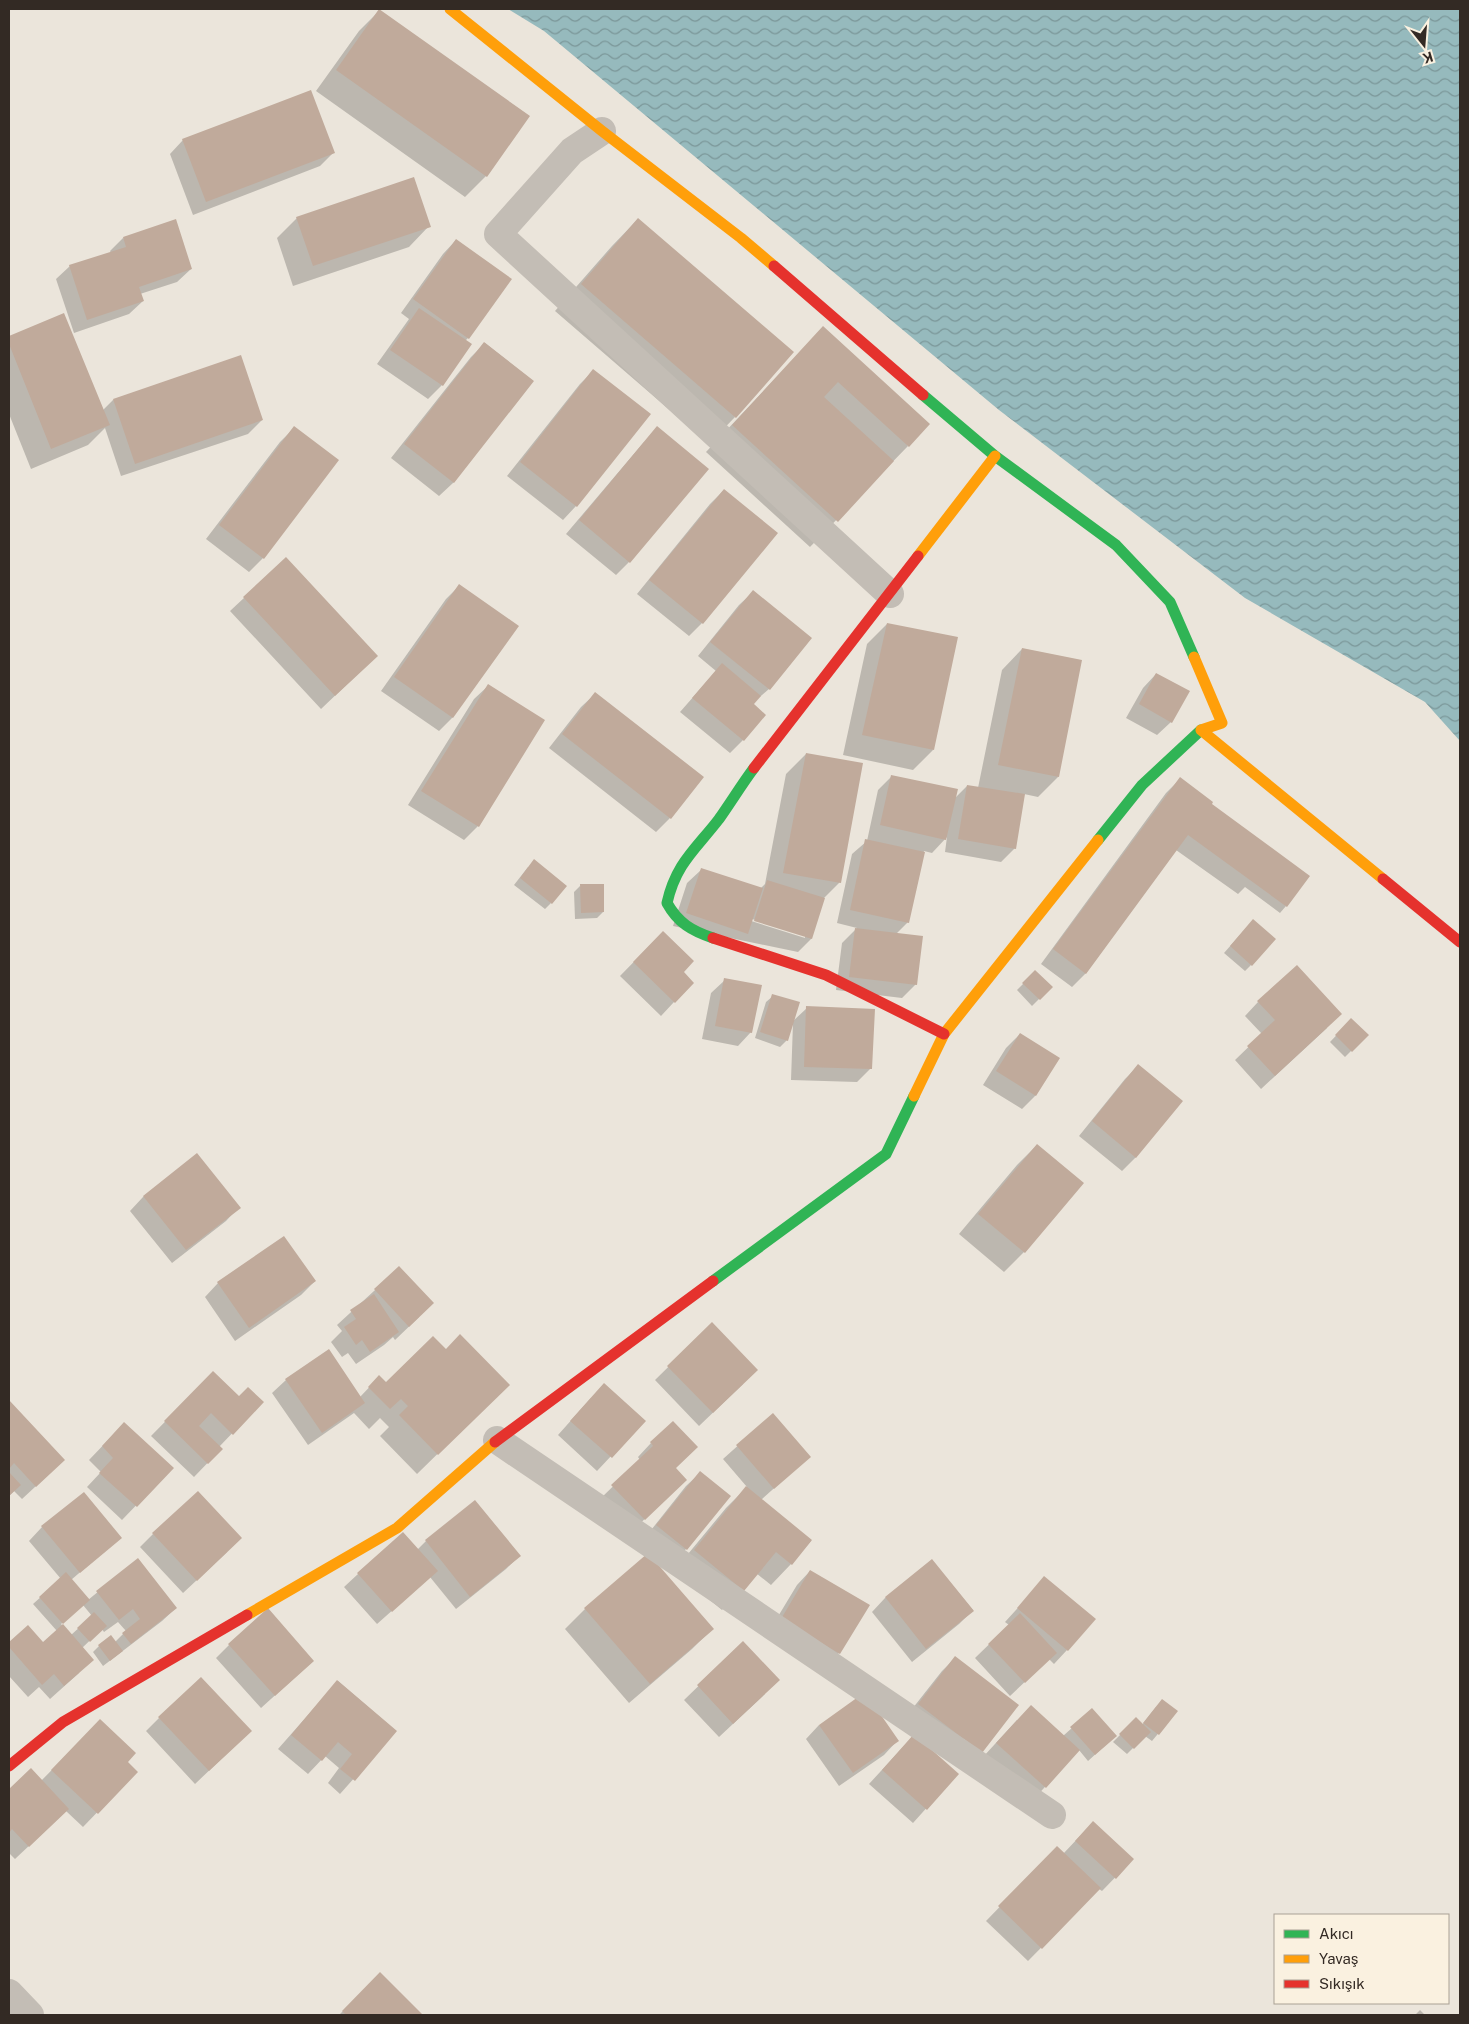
<svg xmlns="http://www.w3.org/2000/svg" width="1469" height="2024" font-family="'Public Sans',sans-serif">
<style>
.water{fill:url(#water-waves)}
.shadow{fill:#0003;fill-rule:evenodd}
.building{fill:#c0aa9b}
.lines{fill:none;stroke-linecap:round;stroke-linejoin:round}
.street{stroke:#c3bdb5;stroke-width:28}
.fast{stroke:#30b455;stroke-width:11}
.slow{stroke:#ff9f0a;stroke-width:11}
.jam{stroke:#e5322d;stroke-width:11}
</style>
<defs>
<pattern id="water-waves" width="16" height="10" patternUnits="userSpaceOnUse" patternTransform="scale(1.25)"><rect width="16" height="10" fill="#96babd"/><path d="M0 5q4-4 8 0t8 0" fill="none" stroke="#7b9799"/></pattern>
</defs>
<rect width="100%" height="100%" fill="#ebe5db"/>
<path class="water" d="M508,9H1460V741L1425,702L1245,598L999,410L544,31Z"/>
<path class="shadow" d="M379,11L529,116L486,176L465,197L316,91L359,31Z
M183,140L333,153L320,166L193,215L170,154Z
M297,218L429,226L409,247L293,286L277,238Z
M638,219L735,417L709,444L555,311L612,246Z
M123,238L191,269L177,282L140,294L143,301L129,314L74,333L56,279L70,266L111,253L110,251Z
M456,240L468,338L465,341L470,345L442,385L428,399L377,364L409,319L401,313L443,254Z
M63,315L102,411L113,400L262,420L248,434L121,476L105,428L88,445L31,469L9,414V337Z
M823,328L908,446L810,547L706,452Z
M485,343L533,381L453,483L439,496L391,458L471,357Z
M593,371L576,506L563,520L507,476L580,384Z
M294,428L263,558L249,572L206,539L280,442Z
M644,442L629,562L616,575L566,534Z
M724,490L702,623L689,636L637,594L710,504Z
M286,559L363,669L321,709L230,611Z
M459,586L517,626L452,718L439,731L381,691L446,599Z
M753,592L810,638L769,689L754,702L743,740L730,753L680,712L716,671L698,656L739,605Z
M887,624L933,750L913,770L843,755L867,644Z
M1022,649L1058,777L1038,797L1024,794L1015,848L1001,862L945,852L947,837L932,853L924,851L908,922L896,934L916,984L902,998L836,990L842,943L857,928L837,923L852,854L867,841L878,790L892,776L954,799L967,786L978,788L1002,670Z
M1156,674L1171,722L1157,735L1126,718L1143,688Z
M488,686L478,826L464,840L408,805L474,699Z
M595,694L702,777L670,818L656,832L549,748L581,707Z
M806,754L840,882L822,900L811,939L798,952L673,926L687,883L701,870L760,889L765,884L786,774ZM749,918L805,936V938L748,920Z
M1180,779L1210,805L1286,906L1280,913L1245,887L1238,894L1176,850L1086,973L1072,987L1041,964L1166,793Z
M528,867L551,903L545,909L514,885Z
M580,886L603,912L597,918L575,919L574,892Z
M1247,927L1251,965L1245,971L1224,953Z
M663,932L682,972L674,1002L661,1016L620,976Z
M1035,972L1051,987L1032,1006L1017,990Z
M725,980L751,1032L738,1046L702,1039L711,993Z
M773,996L792,1022L807,1008L871,1068L857,1082L791,1080L793,1023L787,1040L780,1047L755,1038L766,1002Z
M1258,1002L1327,1028L1261,1089L1235,1060L1262,1034L1245,1016Z
M1351,1020L1367,1035L1345,1057L1330,1042Z
M1020,1034L1058,1058L1035,1096L1022,1109L983,1085L1006,1048Z
M1138,1066L1136,1157L1122,1171L1079,1136L1125,1079Z
M1037,1145L1024,1252L1004,1272L959,1234L1017,1165Z
M197,1155L239,1207L226,1221L172,1263L130,1211L143,1197Z
M399,1268L419,1317L395,1340L393,1337L384,1345L356,1364L348,1353L342,1357L331,1342L342,1331L337,1325Z
M315,1281L301,1295L235,1341L205,1297L218,1283Z
M712,1324L743,1384L699,1426L655,1380Z
M213,1373L239,1398L262,1402L219,1447L221,1449L194,1477L151,1436Z
M379,1377L386,1384L508,1385L417,1474L380,1436L389,1427L380,1418L369,1429L354,1413L308,1445L272,1393L286,1380L360,1397Z
M591,1398L644,1421L597,1471L558,1435Z
M9,1402L49,1474L22,1499L14,1491L9,1496Z
M772,1415L809,1457L761,1500L811,1541L791,1564L771,1585L756,1573L722,1610L674,1571L726,1508L747,1487L723,1459Z
M111,1437L172,1468L122,1520L87,1487L101,1472L89,1460Z
M651,1443L674,1468L672,1493L630,1533L599,1500L640,1460L638,1457Z
M700,1473L686,1549L673,1563L644,1539L686,1486Z
M42,1527L120,1538L71,1580L88,1600L138,1559L176,1608L162,1621L103,1666L93,1652L99,1646L115,1642L126,1631L118,1622L104,1632L102,1629L82,1648L79,1673L50,1699L39,1687L28,1697L9,1676V1643L28,1627L43,1644L57,1631L33,1604L61,1579L29,1541ZM83,1605L92,1616L71,1635L61,1624Z
M153,1534L227,1552L183,1593L140,1547Z
M426,1541L519,1556L506,1569L456,1609L430,1577L377,1624L344,1587L358,1574L417,1550Z
M932,1561L973,1610L959,1624L912,1662L872,1612L885,1598Z
M810,1571L839,1653L826,1667L768,1633L797,1585Z
M1045,1578L1067,1650L1054,1664L1049,1659L1010,1696L975,1658L1009,1625L1005,1622Z
M585,1609L712,1629L692,1649L629,1703L565,1629Z
M743,1643L765,1694L719,1737L684,1700Z
M229,1645L313,1661L261,1708L216,1658Z
M955,1658L967,1766L905,1718L942,1671Z
M338,1681L396,1731L340,1794L328,1783L339,1768L325,1756L308,1774L278,1749Z
M1156,1707L1176,1712L1152,1741L1145,1736L1127,1754L1113,1742L1136,1719L1142,1725Z
M1092,1710L1109,1742L1088,1761L1079,1750L1032,1801L983,1757L1017,1720L1063,1736Z
M159,1718L237,1744L195,1784L146,1731Z
M100,1721L126,1762L136,1772L83,1827L66,1811L15,1859L9,1853V1790L31,1770L41,1781Z
M819,1725L897,1741L884,1755L839,1786L806,1739Z
M914,1735L957,1774L913,1823L869,1784Z
M1080,1836L1133,1859L1102,1891L1099,1889L1028,1961L986,1921L1057,1848L1063,1854Z
M380,1974L421,2015H339Z
M1420,2010L1425,2015H1415Z"/>
<path class="building" d="M379,9L530,116L487,177L336,70Z
M311,90L335,153L206,202L182,139Z
M414,177L431,227L313,266L296,217Z
M638,218L794,352L736,418L581,284Z
M176,219L192,269L139,287L144,301L87,320L69,265L126,247L123,237Z
M456,239L512,279L469,339L413,299Z
M419,308L472,344L443,386L390,350Z
M64,313L110,425L51,449L9,344V336Z
M823,326L930,424L909,447L838,382L824,397L894,461L838,522L732,425Z
M484,342L534,381L454,483L404,444Z
M241,355L263,420L135,464L113,399Z
M593,369L651,414L577,507L520,462Z
M294,426L339,460L264,559L219,525Z
M657,426L709,469L630,563L579,520Z
M724,489L778,533L703,624L649,580Z
M286,557L378,656L335,696L243,597Z
M459,584L519,626L453,718L394,677Z
M753,590L812,638L770,690L710,642Z
M887,623L958,637L934,750L862,735Z
M1022,648L1082,660L1059,777L998,765Z
M722,663L761,696L754,704L766,715L744,741L692,698Z
M1156,673L1190,691L1172,723L1139,704Z
M488,684L545,720L479,827L421,791Z
M595,692L704,777L671,819L562,734Z
M806,753L863,763L841,883L783,873Z
M891,775L958,789L946,840L880,825Z
M1180,777L1213,802L1212,804L1310,876L1287,907L1188,835L1086,974L1053,949Z
M967,785L1025,794L1016,849L958,839Z
M865,839L925,852L909,923L850,910Z
M534,859L567,886L552,904L520,878Z
M701,868L763,888L748,934L686,913Z
M767,880L825,898L812,939L754,921Z
M580,884H604V912L581,913Z
M1253,919L1276,939L1252,966L1230,946Z
M855,928L923,936L917,985L849,977Z
M663,931L694,961L684,972L694,983L675,1003L633,962Z
M1297,965L1342,1014L1275,1076L1247,1046L1275,1020L1257,1001Z
M1035,970L1053,987L1040,1000L1022,983Z
M724,978L762,985L752,1033L715,1026Z
M772,994L800,1002L788,1041L760,1032Z
M806,1006L875,1009L872,1069L804,1067Z
M1351,1018L1369,1035L1352,1052L1335,1035Z
M1020,1033L1060,1058L1036,1096L996,1071Z
M1138,1064L1183,1101L1136,1158L1092,1121Z
M1037,1144L1084,1183L1025,1253L978,1214Z
M197,1153L241,1208L186,1250L143,1196Z
M284,1236L316,1281L249,1328L217,1282Z
M399,1266L434,1303L409,1327L374,1289Z
M374,1294L399,1332L370,1352L362,1340L356,1345L344,1327L356,1319L350,1310Z
M712,1322L758,1370L713,1413L667,1366Z
M460,1334L510,1385L438,1455L399,1415L408,1406L401,1399L390,1409L368,1387L379,1375L386,1382L433,1336L446,1349Z
M329,1349L365,1403L322,1433L285,1379Z
M213,1371L239,1396L248,1387L264,1402L233,1435L211,1413L199,1426L223,1449L208,1464L164,1421Z
M604,1383L646,1421L612,1458L570,1421Z
M9,1400L65,1460L36,1487L14,1463L9,1469Z
M773,1413L811,1457L774,1489L736,1445Z
M673,1421L698,1447L676,1468L687,1480L645,1520L611,1485L653,1446L650,1442Z
M124,1422L174,1468L137,1507L99,1473L113,1458L102,1446Z
M700,1471L731,1496L687,1550L656,1525Z
M9,1472L21,1485L9,1496Z
M746,1486L812,1540L792,1565L776,1552L744,1591L694,1550Z
M198,1491L242,1538L197,1581L152,1533Z
M84,1492L122,1538L80,1573L41,1526Z
M475,1500L521,1556L470,1597L425,1540Z
M403,1532L438,1571L392,1612L357,1573Z
M648,1553L714,1629L650,1684L584,1608Z
M138,1558L177,1608L131,1644L122,1633L140,1619L133,1609L119,1620L96,1591Z
M932,1559L974,1611L926,1649L885,1597Z
M810,1570L870,1605L840,1654L781,1619Z
M66,1572L90,1600L63,1624L39,1597Z
M1044,1576L1096,1619L1068,1651L1017,1608Z
M268,1608L314,1661L275,1696L228,1644Z
M94,1612L107,1626L90,1642L77,1628Z
M1020,1613L1057,1653L1025,1683L988,1644Z
M63,1624L94,1660L64,1686L54,1674L42,1685L9,1647V1642L28,1625L43,1642Z
M111,1635L123,1651L110,1661L98,1645Z
M743,1641L780,1680L733,1724L697,1685Z
M955,1656L1019,1705L982,1753L918,1704Z
M201,1677L252,1731L209,1771L158,1717Z
M337,1680L397,1731L355,1781L340,1769L352,1754L338,1742L322,1761L291,1735Z
M865,1692L899,1741L853,1773L819,1725Z
M1162,1699L1178,1711L1159,1735L1143,1723Z
M1031,1705L1080,1750L1046,1788L996,1743Z
M1092,1708L1117,1736L1095,1755L1070,1727Z
M1136,1717L1151,1732L1134,1749L1119,1734Z
M100,1719L136,1753L128,1762L138,1772L98,1814L51,1770Z
M914,1734L959,1774L927,1810L882,1770Z
M31,1768L69,1809L29,1847L12,1829L9,1833V1789Z
M1093,1821L1134,1859L1116,1879L1075,1841Z
M1057,1846L1101,1888L1042,1949L998,1906Z
M380,1972L423,2015H346L342,2011Z"/>
<g class="lines">
<path class="street" d="M602,131L572,151L498,234L890,594
M497,1440L1052,1815
M9,1993L30,2015"/>
<path class="fast" d="M923,395L995,456L1116,545L1170,602L1194,657
M1098,840L1142,785L1201,730
M713,938C692,931 678,923 667,903C676,863 696,849 719,819C731,802 742,784 754,768
M713,1281L886,1154L914,1096"/>
<path class="slow" d="M450,9L602,131L741,238L774,266
M918,556L995,456
M1194,657L1222,723L1201,730L1383,879
M914,1096L944,1034L1098,840
M247,1615L397,1528L495,1442"/>
<path class="jam" d="M774,266L923,395
M754,768L918,556
M1383,879L1460,942
M713,938L826,975L944,1034
M495,1442L713,1281
M9,1766L63,1722L247,1615"/>
</g>
<rect width="1469" height="2024" fill="none" stroke="#332a24" stroke-width="20"/>
<rect x="1274" y="1914" width="175" height="90" fill="#faf1e0" stroke="#aaa195"/>
<rect x="1284" y="1930" width="25" height="8" fill="#30b455" stroke="#aaa195"/>
<text x="1319" y="1939" font-size="15" fill="#332a24">Akıcı</text>
<rect x="1284" y="1955" width="25" height="8" fill="#ff9f0a" stroke="#aaa195"/>
<text x="1319" y="1964" font-size="15" fill="#332a24">Yavaş</text>
<rect x="1284" y="1980" width="25" height="8" fill="#e5322d" stroke="#aaa195"/>
<text x="1319" y="1989" font-size="15" fill="#332a24">Sıkışık</text>
<g transform="translate(1424 45) rotate(163)" stroke="#faf1e0" stroke-width="4" paint-order="stroke">
<path d="M0-4L9 19L0 12L-9 19Z" fill="#332a24"/>
<text y="-8" font-size="14" font-weight="bold" text-anchor="middle" fill="#332a24">K</text>
</g>
</svg>
